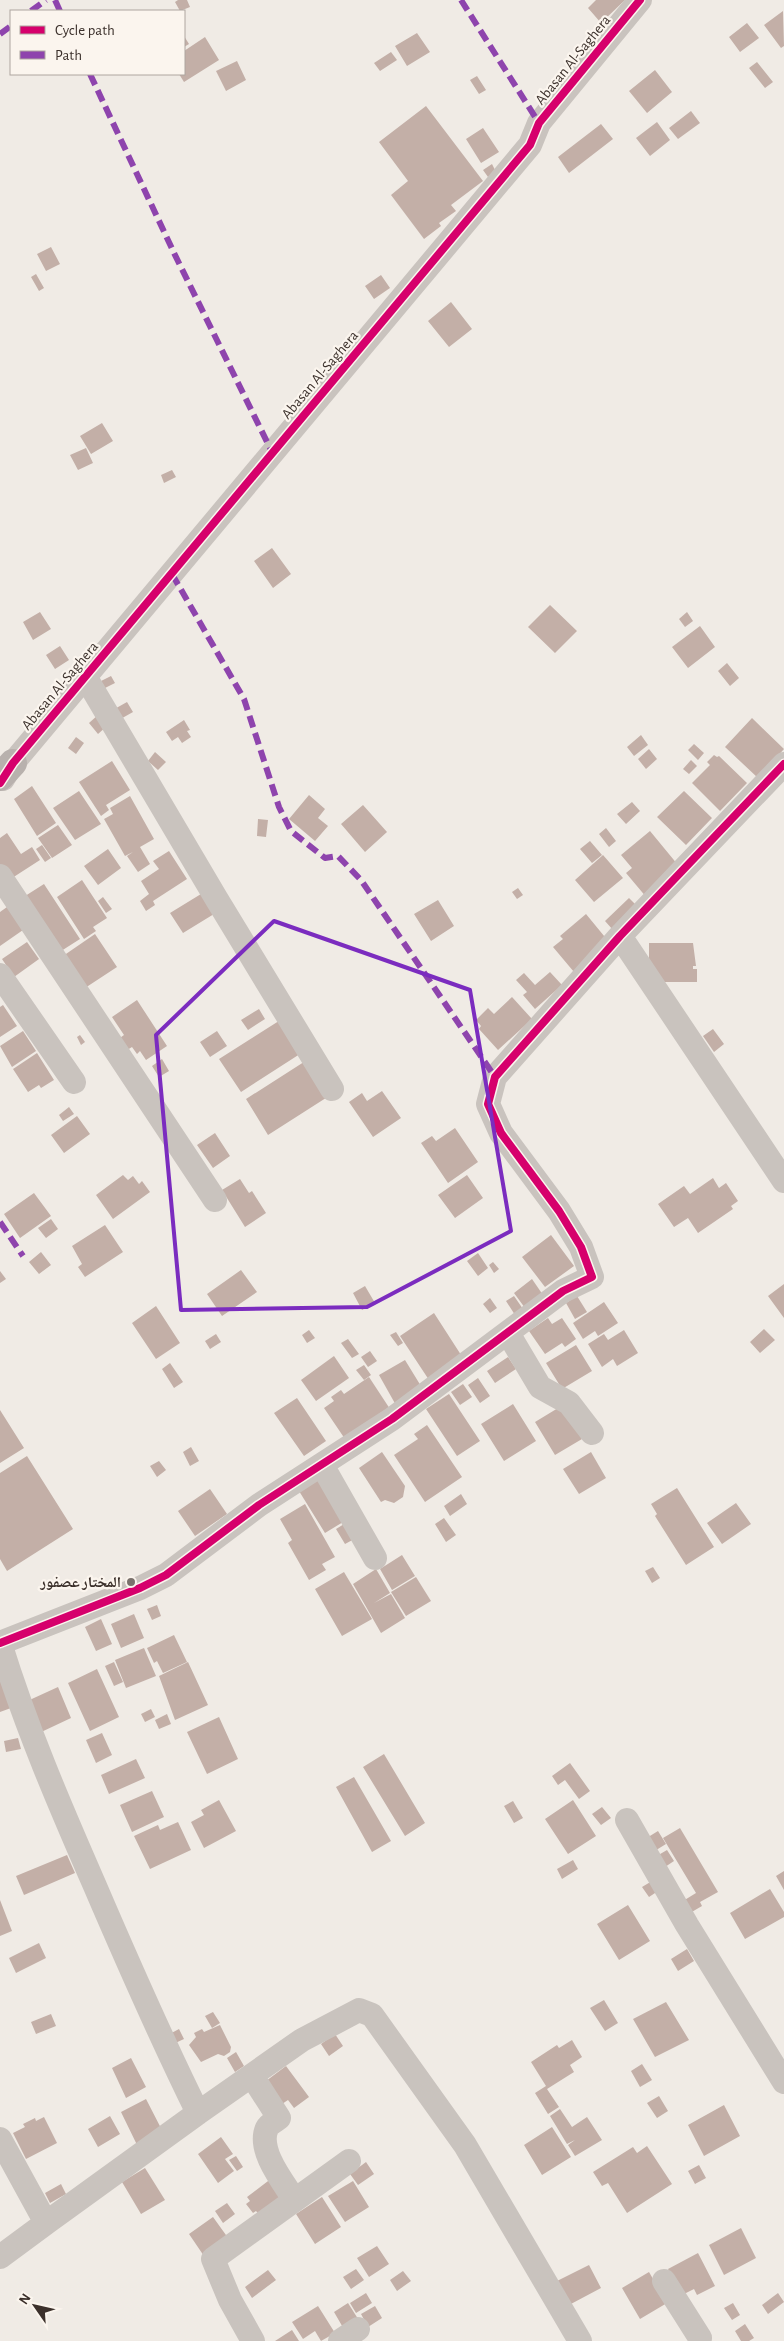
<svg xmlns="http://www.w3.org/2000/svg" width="784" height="2341" font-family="'Alegreya Sans','Noto Naskh Arabic',sans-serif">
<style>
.building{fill:#c3afa7}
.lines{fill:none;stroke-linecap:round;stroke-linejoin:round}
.minor{stroke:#c9c3be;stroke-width:24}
.major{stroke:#b8b1ad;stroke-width:28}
.quiet{stroke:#8e44ad;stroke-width:6;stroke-dasharray:12 6;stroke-linecap:butt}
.cycleway-casing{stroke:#fbf5ee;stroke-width:11}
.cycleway{stroke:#d6006c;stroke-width:8}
.marked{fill:none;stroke:#7b2cbf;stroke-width:4;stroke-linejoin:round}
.poi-dot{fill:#7a716c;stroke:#fbf5ee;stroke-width:2}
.labels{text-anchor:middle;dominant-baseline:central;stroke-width:4.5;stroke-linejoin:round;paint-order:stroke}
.street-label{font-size:15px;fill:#3b302b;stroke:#fbf5ee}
.poi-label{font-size:15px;font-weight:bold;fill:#3b302b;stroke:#fbf5ee;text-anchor:end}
</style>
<rect width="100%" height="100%" fill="#f0ebe5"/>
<path class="building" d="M178,0H187L190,7L180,11L175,2Z
M596,0H625L601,23L588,8Z
M783,11L784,46L781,48L764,25Z
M747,23L759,38L740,52L729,37Z
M417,33L430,52L407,66L395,46Z
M184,36L189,44L184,47Z
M205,37L219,60L184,82L179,74H184V51Z
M391,52L397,60L380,71L374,63Z
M237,61L246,80L226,91L216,71Z
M757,62L773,82L765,88L749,68Z
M655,70L672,92L647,113L629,91Z
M477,76L486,90L479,94L470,80Z
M426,106L483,181L451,205L456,211L439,223L441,226L424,239L391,195L408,181L379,142Z
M691,111L700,123L678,139L669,128Z
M657,122L670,140L650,156L636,138Z
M601,124L613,139L569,173L558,157Z
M483,128L499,152L481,163L466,139Z
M492,164L496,172L488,177L483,170Z
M51,247L60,264L46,271L37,254Z
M36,274L44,288L39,291L31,277Z
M381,275L390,288L374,299L365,286Z
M451,302L472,329L449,347L428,321Z
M102,423L113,441L91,454L80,436Z
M86,448L93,463L78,470L70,455Z
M172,470L176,477L164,483L161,475Z
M272,548L291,574L273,588L254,561Z
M550,605L577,631L555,653L528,627Z
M40,612L51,629L33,640L23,622Z
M687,612L693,621L685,627L679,619Z
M700,626L715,647L688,668L672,647Z
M60,646L69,660L55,669L46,655Z
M727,663L739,678L730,686L718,671Z
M111,676L115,683L105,688L101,681Z
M127,702L133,712L117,721L111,711Z
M98,715L107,726L98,734L89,723Z
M752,718L784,749L758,778L725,747Z
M184,720L190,730L187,731L191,737L182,743L178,737L172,741L166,732Z
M641,735L648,745L634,756L627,747Z
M76,737L84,743L76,754L68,748Z
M694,744L704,753L698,760L688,750Z
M649,749L657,759L646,769L638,759Z
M155,752L166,762L158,770L148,761Z
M714,755L717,757L719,756L747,783L720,811L692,783L710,765L707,762Z
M691,760L697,766L689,774L683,769Z
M112,761L130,790L106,805L109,810L101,816L79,782Z
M32,786L56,823L37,836L14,799Z
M79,791L101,824L75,840L53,808Z
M684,791L712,818L686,845L657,817Z
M309,795L325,809L318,818L328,826L315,841L289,819Z
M130,796L154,839L140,847L150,864L138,872L127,856L133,852L125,856L104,819L113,814L110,808Z
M632,802L640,811L626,824L617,814Z
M363,805L387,832L365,852L341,824Z
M258,819L268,820L266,837L257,836Z
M58,825L72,845L52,858L38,838Z
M606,828L616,841L609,847L599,834Z
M650,831L678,865L647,898L626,873L632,868L621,855Z
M7,833L21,854L32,847L40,860L9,880L0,866V838Z
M590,841L602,855L592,863L580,849Z
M42,845L51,858L45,862L36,849Z
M108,849L121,868L98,885L84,866Z
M169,851L187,879L153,901L155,905L146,911L140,901L149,894L141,881L159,869L153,861Z
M603,855L623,878L594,902L575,880Z
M82,880L107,918L93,927L96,931L84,939L57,897Z
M44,884L80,939L58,953L22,898Z
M518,888L523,895L517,899L512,892Z
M201,894L214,914L183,933L170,913Z
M103,897L112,909L106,913L98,901Z
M629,898L637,906L613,930L605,921Z
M438,900L454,926L431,941L414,914Z
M7,907L23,930L0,946V912Z
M586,914L609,942L574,972L553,947L563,939L560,936Z
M95,934L117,967L85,988L63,956Z
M27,942L39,959L14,977L2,959Z
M649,943H693L696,966H693V969H697V982H656L649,972Z
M550,972L562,985L535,1009L523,995L527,992L516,980L524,973L535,985Z
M512,997L532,1019L498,1050L479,1029L481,1026L476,1020L488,1008L494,1014Z
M137,1000L167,1046L146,1060L140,1051L137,1054L132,1047L124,1052L117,1040L124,1035L112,1017Z
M3,1005L17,1026L0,1037V1007Z
M259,1009L265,1019L248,1030L241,1020Z
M282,1019L303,1052L241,1092L219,1059Z
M713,1029L724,1044L714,1052L703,1036Z
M23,1031L36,1051L12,1067L0,1046Z
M217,1031L227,1046L210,1057L200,1042Z
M80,1035L85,1042L81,1045L77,1037Z
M37,1053L54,1080L41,1088L39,1085L28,1092L13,1069Z
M162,1059L169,1071L159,1077L152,1066Z
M307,1060L329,1096L268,1135L246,1099Z
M382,1091L401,1118L373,1137L349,1102L362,1093L367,1101Z
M69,1107L74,1114L63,1121L59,1115Z
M77,1116L90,1134L64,1153L51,1135Z
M455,1128L478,1162L448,1183L421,1143L432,1136L436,1141Z
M215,1133L230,1156L213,1168L197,1145Z
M123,1175L128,1180L133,1176L139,1184L142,1181L150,1192L113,1219L96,1195Z
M467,1175L483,1198L455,1218L438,1195Z
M713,1178L719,1188L726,1183L738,1201L731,1206L733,1209L698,1233L688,1218L674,1227L658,1204L684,1186L690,1194Z
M240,1179L249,1193L252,1191L266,1213L245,1227L222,1190Z
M34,1193L51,1216L20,1238L4,1214Z
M51,1219L58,1229L46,1238L38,1228Z
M105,1225L123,1252L85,1277L78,1267L82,1264L72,1246Z
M551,1235L574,1266L545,1287L522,1257Z
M41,1252L51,1265L39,1274L29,1262Z
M478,1253L488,1268L478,1276L467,1261Z
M493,1262L499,1269L494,1273L489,1265Z
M241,1270L257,1292L222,1316L207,1294Z
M0,1271L6,1279L0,1283Z
M532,1279L543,1295L525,1308L514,1293Z
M784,1284V1318L768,1296Z
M365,1286L375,1303L362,1310L353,1293Z
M514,1296L523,1309L515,1315L506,1301Z
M577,1296L587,1312L575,1319L566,1303Z
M490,1298L497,1308L490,1313L483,1304Z
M604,1302L618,1323L598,1336L595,1331L583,1339L573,1323Z
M156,1306L180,1343L156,1359L132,1323Z
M434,1313L463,1358L429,1380L400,1336Z
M548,1318L552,1324L562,1318L576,1339L565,1347L562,1343L545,1354L529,1331Z
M764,1329L775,1340L760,1353L750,1342Z
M309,1330L315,1338L307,1343L302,1335Z
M624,1330L638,1353L617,1366L613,1359L602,1367L588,1344L604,1334L608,1340Z
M396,1332L403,1343L398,1346L390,1335Z
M216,1334L221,1342L210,1349L205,1341Z
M348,1339L359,1354L352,1358L341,1343Z
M576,1345L592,1371L562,1389L546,1363Z
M370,1351L377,1361L368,1367L361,1357Z
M334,1356L349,1378L316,1401L301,1380Z
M508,1357L516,1369L495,1383L487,1371Z
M405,1360L424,1391L397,1407L379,1375Z
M170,1363L183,1382L174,1388L162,1369Z
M364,1365L371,1375L364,1380L356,1370Z
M369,1377L390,1409L345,1439L324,1408L334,1401L331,1397L341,1390L344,1394Z
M478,1378L490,1396L480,1403L468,1385Z
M463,1384L472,1397L460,1405L451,1392Z
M449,1394L480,1441L457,1456L426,1409Z
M297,1398L326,1441L304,1456L274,1413Z
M513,1404L536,1441L504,1461L481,1424Z
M563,1405L582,1439L555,1455L535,1422Z
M0,1410L24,1448L0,1463Z
M427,1425L462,1477L425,1502L394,1455L418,1439L414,1434Z
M191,1447L199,1461L190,1466L183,1452Z
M382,1452L405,1486L403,1497L394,1503L385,1500L381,1502L359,1468Z
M591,1452L606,1478L579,1494L563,1469Z
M27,1456L73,1529L7,1571L0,1559V1473Z
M159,1461L166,1470L157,1477L150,1466Z
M323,1477L348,1519L325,1533L299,1491Z
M677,1488L714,1547L686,1565L655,1516L657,1514L651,1504Z
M210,1489L227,1514L195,1536L178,1511Z
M461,1494L467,1504L450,1516L444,1506Z
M736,1503L751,1524L722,1544L707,1523Z
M305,1504L335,1557L322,1564L326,1570L309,1580L288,1543L292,1540L280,1519Z
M444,1518L456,1535L446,1542L435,1524Z
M349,1521L358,1537L345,1544L336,1529Z
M402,1555L415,1576L392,1590L380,1569Z
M653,1567L660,1578L652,1583L645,1571Z
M376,1569L390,1593L374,1603L391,1594L405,1618L381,1633L353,1584Z
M344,1572L372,1619L342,1636L315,1589Z
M416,1577L431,1601L406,1616L391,1592Z
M157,1605L161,1616L152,1620L147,1609Z
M134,1614L144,1638L121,1648L111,1624Z
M101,1619L112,1644L96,1651L85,1627Z
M174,1635L187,1662L163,1673L157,1661L154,1663L147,1648Z
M144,1648L156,1676L126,1688L115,1660Z
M114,1662L123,1682L114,1686L105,1666Z
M188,1662L208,1705L175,1720L159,1676Z
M97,1669L119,1717L90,1731L68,1683Z
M0,1676L11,1708L0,1712Z
M58,1687L71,1718L37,1734L23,1703Z
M151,1709L155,1717L145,1722L141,1714Z
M167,1714L171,1724L159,1729L155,1720Z
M219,1717L238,1759L207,1774L187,1732Z
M102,1733L112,1755L96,1763L86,1740Z
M18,1738L21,1749L6,1752L4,1741Z
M384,1754L425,1823L405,1836L363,1767Z
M136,1759L145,1778L109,1794L101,1775Z
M570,1763L590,1791L579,1799L565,1780L558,1785L552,1776Z
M354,1777L391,1841L372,1852L336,1787Z
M152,1791L164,1817L132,1832L120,1805Z
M219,1800L236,1831L204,1848L191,1822L204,1815L201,1810Z
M573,1800L596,1836L568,1854L545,1819Z
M513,1801L523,1818L514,1823L504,1806Z
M602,1807L611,1818L601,1825L592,1814Z
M178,1822L191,1850L150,1869L134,1836L158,1825L160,1830Z
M680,1828L718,1892L700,1902L702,1906L690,1913L683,1901L696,1893L663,1838Z
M658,1831L666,1844L653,1852L645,1839Z
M667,1850L674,1861L662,1869L655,1857Z
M67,1855L75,1873L24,1895L16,1876Z
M573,1860L578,1869L562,1879L557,1869Z
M784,1871V1890L776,1876Z
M652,1881L658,1891L649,1897L642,1887Z
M770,1889L784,1912V1917L745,1939L730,1913Z
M0,1900L12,1931L0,1936Z
M628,1905L650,1941L619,1960L597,1924Z
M39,1943L46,1958L16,1973L9,1958Z
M687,1949L694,1961L678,1971L671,1959Z
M604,2000L618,2023L605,2031L590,2008Z
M666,2002L689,2040L655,2057L633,2019Z
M213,2012L220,2023L212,2028L205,2016Z
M51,2014L56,2026L36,2034L31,2022Z
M220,2025L231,2047L230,2052L224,2056L218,2054L201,2062L189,2045L196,2037L194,2033L202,2029L204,2032Z
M179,2029L184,2039L171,2045L166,2036Z
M335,2034L343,2046L329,2056L321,2044Z
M572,2040L582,2057L570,2065L574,2072L547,2089L559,2107L548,2114L535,2093L546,2086L531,2062L557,2045L559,2048Z
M236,2052L244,2066L235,2072L227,2058Z
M131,2058L146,2087L126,2098L112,2068Z
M642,2064L652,2080L640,2087L631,2071Z
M286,2066L309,2097L294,2108L288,2100L276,2108L266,2081Z
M659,2096L668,2111L657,2118L647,2103Z
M146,2099L165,2136L139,2149L121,2112Z
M724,2105L740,2136L704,2156L688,2125Z
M560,2109L572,2127L587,2117L602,2140L575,2156L568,2145L575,2140L567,2144L550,2116Z
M110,2116L120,2134L98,2147L88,2129Z
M44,2117L57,2143L26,2159L13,2133L25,2127L23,2124L35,2118L36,2121Z
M552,2127L571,2157L542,2175L524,2145Z
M221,2137L233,2154L225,2159L234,2171L218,2183L198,2154Z
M647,2146L672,2184L627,2213L608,2183L602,2186L593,2172L633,2147L637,2153Z
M236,2156L243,2167L237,2171L229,2160Z
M366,2162L374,2174L358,2185L350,2174Z
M699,2165L706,2178L695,2184L688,2171Z
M145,2168L165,2200L141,2214L122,2182Z
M272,2178L288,2199L262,2218L256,2211L253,2213L246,2204L250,2201L247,2197Z
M353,2181L369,2207L345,2222L328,2196Z
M61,2184L66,2194L50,2203L45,2193Z
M322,2197L341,2227L315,2244L296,2214Z
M227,2203L235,2214L223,2223L215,2211Z
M213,2217L231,2242L206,2259L189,2234Z
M741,2228L756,2258L724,2275L709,2245Z
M377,2246L389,2264L369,2277L357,2258Z
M698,2253L715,2286L697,2295L694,2289L682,2295L668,2269Z
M589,2265L601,2288L569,2305L557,2281Z
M356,2269L364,2280L351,2289L343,2277Z
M268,2270L276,2280L252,2298L245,2287Z
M403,2271L411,2281L397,2291L390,2280Z
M649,2272L667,2303L640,2319L622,2288Z
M366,2293L372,2303L356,2313L350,2303Z
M778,2293L784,2302L768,2314L762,2305Z
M348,2303L360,2322L345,2331L334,2312Z
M733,2303L740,2315L732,2320L724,2308Z
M318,2306L335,2333L321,2341L315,2331L303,2339L292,2322Z
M375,2306L382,2318L368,2327L361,2314Z
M745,2324L754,2338L749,2341H741L735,2331Z
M292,2330L299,2341H275Z"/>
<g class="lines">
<path class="minor" d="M86,678L216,898L332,1089
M3,779L13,763L530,145L539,123L640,0
M0,876L215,1200
M620,936L784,1181
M0,975L74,1082
M508,1333L540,1387L569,1403L592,1433
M322,1465L375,1558
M0,1643L140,1588L166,1575L259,1505L392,1419L563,1291L592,1277L581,1247L559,1211L501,1133L488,1104L495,1077L620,936L784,764
M0,1643C26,1727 60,1806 95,1886C128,1963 161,2038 198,2113L46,2223
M627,1820L687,1925L784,2082
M252,2076L279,2118C275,2121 269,2124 267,2128C257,2150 283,2182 294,2199
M198,2113L302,2040L359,2010L372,2015L465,2145L580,2341
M0,2139L46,2223L0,2257
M664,2281L700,2338
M253,2341L230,2300L213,2259L349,2161
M340,2341L358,2329"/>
<path class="major" d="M0,777L13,763"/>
<path class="quiet" d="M55,0L60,11
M461,0L539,123
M31,11L46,0
M0,34L11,26
M90,74L175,255L272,452
M172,574L244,699L279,807L291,831L325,858L338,856L361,880L495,1077
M0,1222L23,1256"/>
<defs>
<path id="cycleway" d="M0,783L13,763L530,145L539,123L640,0
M0,1643L140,1588L166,1575L259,1505L392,1419L563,1291L592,1277L581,1247L559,1211L501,1133L488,1104L495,1077L620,936L784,764"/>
</defs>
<use href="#cycleway" class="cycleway-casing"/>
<use href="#cycleway" class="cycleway"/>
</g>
<path class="marked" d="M274,921L470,990L511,1231L367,1307L181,1310L156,1035Z"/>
<circle class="poi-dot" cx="131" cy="1582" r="5"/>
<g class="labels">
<g class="street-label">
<text transform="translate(573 60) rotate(-51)">Abasan Al-Saghera</text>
<text transform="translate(320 375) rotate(-50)">Abasan Al-Saghera</text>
<text transform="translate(60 686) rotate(-50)">Abasan Al-Saghera</text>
</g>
<g class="poi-label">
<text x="121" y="1582">المختار عصفور</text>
</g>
</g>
<rect x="10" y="10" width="175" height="65" fill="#fbf5ee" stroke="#aea6a0"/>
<rect x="20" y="26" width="25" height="8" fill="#d6006c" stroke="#aea6a0"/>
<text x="55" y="35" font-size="15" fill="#3b302b">Cycle path</text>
<rect x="20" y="51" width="25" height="8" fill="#8e44ad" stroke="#aea6a0"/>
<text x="55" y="60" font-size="15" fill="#3b302b">Path</text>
<g transform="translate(35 2306) rotate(304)" stroke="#fbf5ee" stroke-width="4" paint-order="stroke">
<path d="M0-4L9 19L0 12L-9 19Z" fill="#3b302b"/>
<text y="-8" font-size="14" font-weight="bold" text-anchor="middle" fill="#3b302b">N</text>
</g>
</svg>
